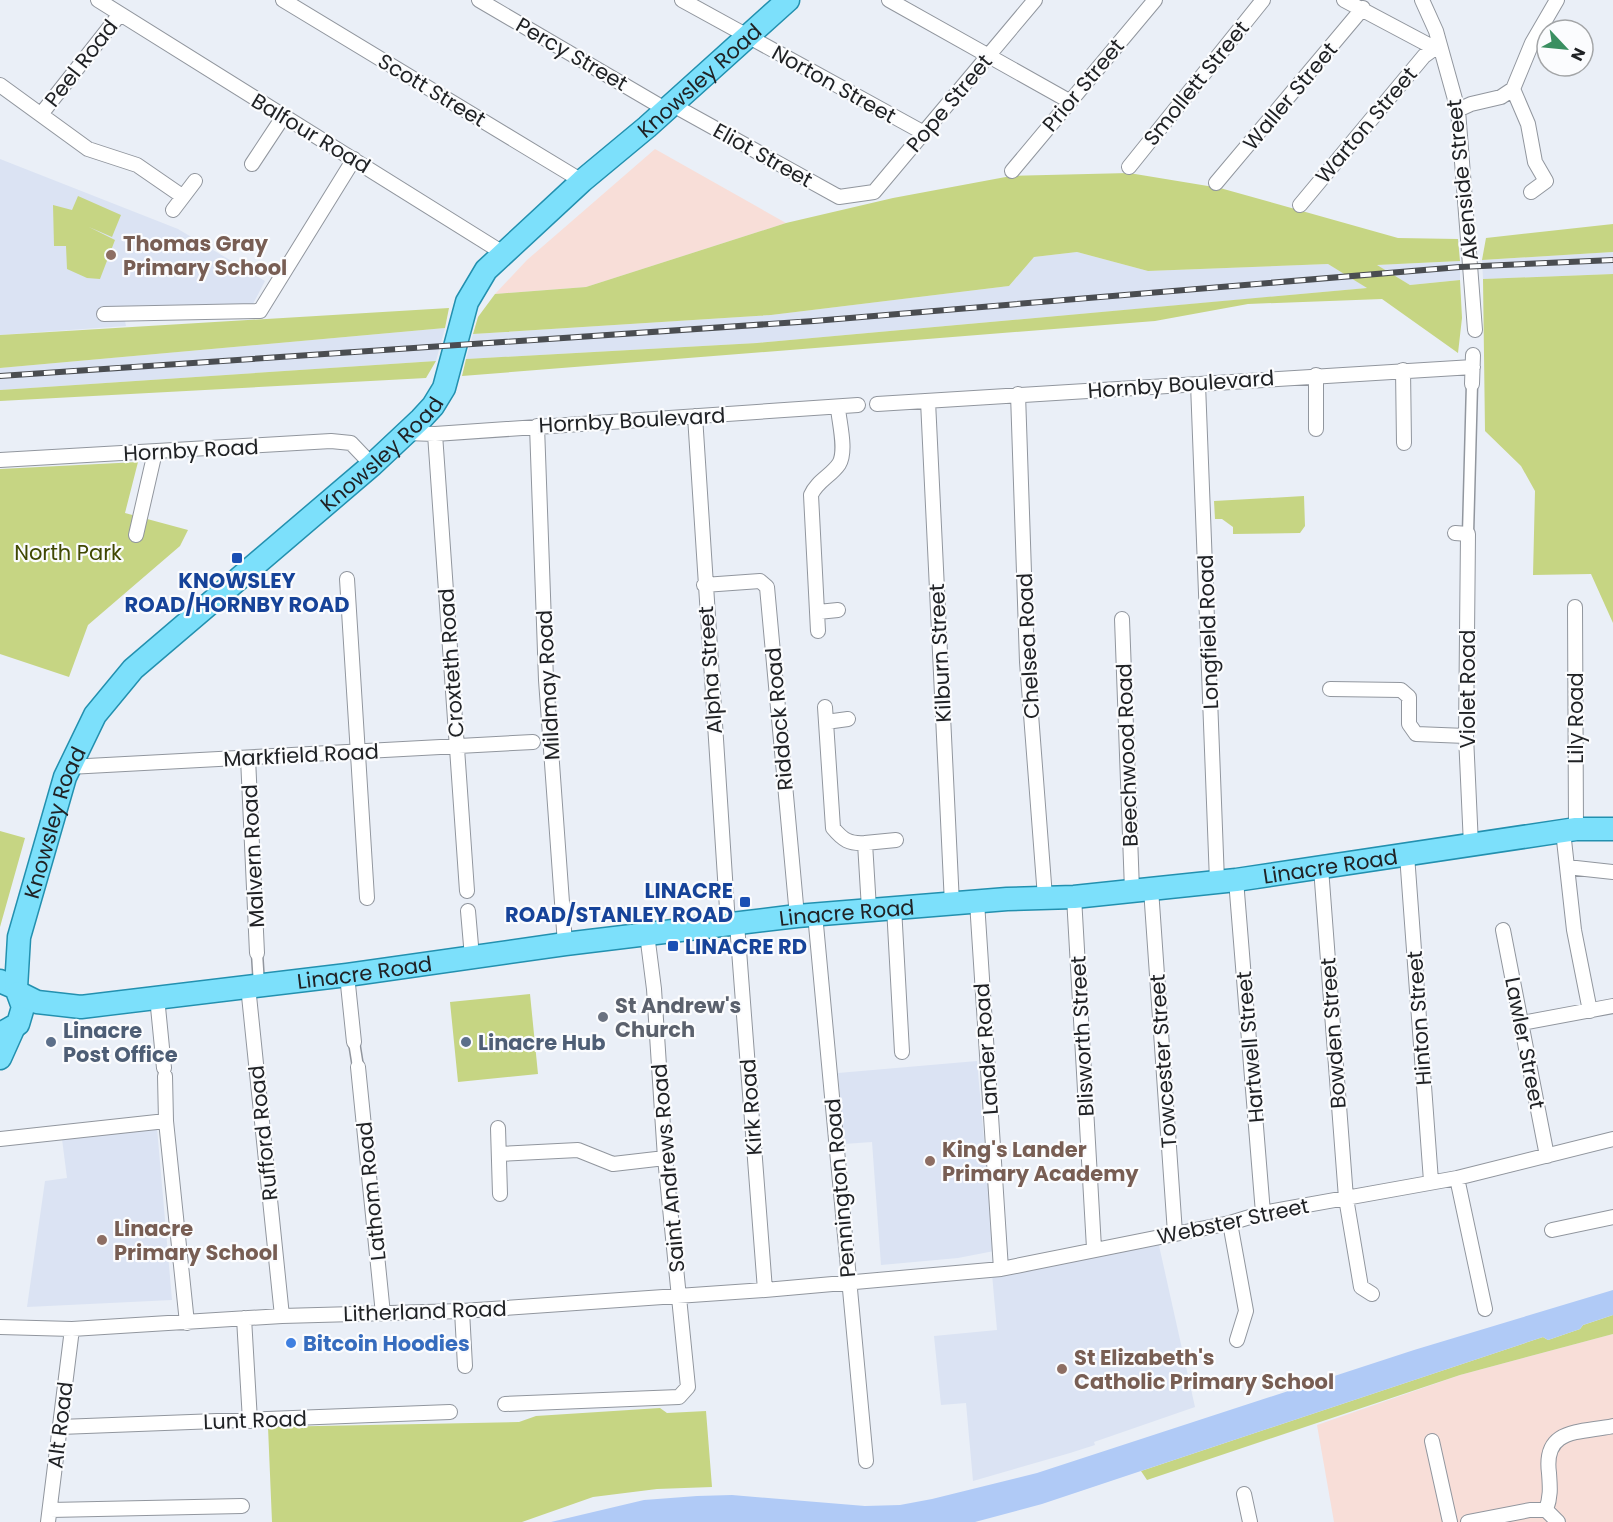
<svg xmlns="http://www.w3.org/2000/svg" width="1613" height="1522" font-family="Poppins,sans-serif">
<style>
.built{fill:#dbe3f3}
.industrial{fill:#f8ded8}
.green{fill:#c6d583}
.water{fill:#b0caf6}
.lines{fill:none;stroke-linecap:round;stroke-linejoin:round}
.pedestrian-casing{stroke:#91969e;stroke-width:13}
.minor-casing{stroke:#91969e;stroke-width:16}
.primary-casing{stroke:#2390af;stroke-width:25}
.pedestrian{stroke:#fff;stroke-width:10}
.minor{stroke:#fff;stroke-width:14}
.primary{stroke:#7ce0fb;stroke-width:22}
.rail-casing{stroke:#4a4d51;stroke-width:6}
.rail{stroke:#fbfcfe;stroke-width:4;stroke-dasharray:11;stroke-linecap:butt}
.education-dot{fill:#8d6e63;stroke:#fbfcfe;stroke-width:2}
.transit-dot{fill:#1a4fb4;stroke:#fbfcfe;stroke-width:2}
.worship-dot{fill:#6b7280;stroke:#fbfcfe;stroke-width:2}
.service-dot{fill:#5c6f8a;stroke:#fbfcfe;stroke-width:2}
.shop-dot{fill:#3f7fe0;stroke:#fbfcfe;stroke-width:2}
.labels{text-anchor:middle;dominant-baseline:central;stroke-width:4.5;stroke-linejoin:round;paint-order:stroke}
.street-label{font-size:21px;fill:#202225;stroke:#fbfcfe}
.education-label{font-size:21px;font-weight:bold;fill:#785e54;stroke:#fbfcfe;text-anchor:start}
.park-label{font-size:21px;fill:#404803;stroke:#fbfcfe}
.transit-label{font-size:21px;font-weight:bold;fill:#164399;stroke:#fbfcfe}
.worship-label{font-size:21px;font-weight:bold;fill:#5b616d;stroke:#fbfcfe;text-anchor:start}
.service-label{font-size:21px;font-weight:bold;fill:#4e5e75;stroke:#fbfcfe;text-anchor:start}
.shop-label{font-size:21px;font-weight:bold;fill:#366cbe;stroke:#fbfcfe;text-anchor:start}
</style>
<rect width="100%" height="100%" fill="#eaeff7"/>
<path class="built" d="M0,159L178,229L265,281L253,304L122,306L126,326L0,335Z
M1077,252L1148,271L1328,264L1368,288L757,343L466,359L473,334L771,315L1009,286L1034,257Z
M1613,252V274L1483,279L1482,260Z
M1460,261V280L1410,285L1376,265Z
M445,328L436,361L0,390V368Z
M977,1061L994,1251L958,1258L881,1265L872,1142L844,1144L838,1073Z
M157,1128L172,1300L27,1307L45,1181L67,1178L62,1139Z
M1158,1241L1195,1407L1094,1442L1095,1445L1070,1453L973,1481L966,1403L941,1405L934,1336L997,1330L992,1274Z"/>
<path class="industrial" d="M655,149L786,223L586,287L495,294L527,260Z
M1613,1334V1522H1334L1317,1425L1460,1375Z"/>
<path class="green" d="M1129,173L1220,188L1398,238L1458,239L1460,261L1377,265L1410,285L1460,280L1462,318L1458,353L1382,299L1248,304L1155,321L462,376L466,359L757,343L1367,288L1328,264L1148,271L1077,252L1034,257L1009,286L771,315L473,334L478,317L495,294L586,287L786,223L893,198L1011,176Z
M78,196L121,215L112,237L89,227L115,240L100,279L87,278L67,269L66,246H54L53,205L72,210Z
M1613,224V252L1482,260L1486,238Z
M1613,274V623L1591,574L1533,575L1535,491L1521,466L1485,431L1483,279Z
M449,308L445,328L0,368V335Z
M436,361L426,378L0,401V390Z
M138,462L125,513L188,530L180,546L88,625L69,677L0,654V469Z
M1304,496L1305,526L1300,533L1233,534V527L1222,519H1215L1214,501Z
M0,831L25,838L0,927Z
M530,994L538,1074L458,1082L450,1002Z
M1613,1315V1334L1460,1375L1147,1480L1141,1471L1543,1337L1548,1340L1580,1329L1583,1325Z
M660,1408L667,1413L706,1411L712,1487L657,1489L593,1497L522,1522H272L268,1427L519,1422L536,1416Z"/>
<path class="water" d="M1613,1290V1315L1583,1325L1580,1329L1548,1340L1543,1337L1042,1504L975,1522H551L644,1500L697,1496L732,1495L865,1506L900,1505L932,1499L1037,1473L1414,1350Z"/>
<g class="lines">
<defs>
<path id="pedestrian" d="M1468,534L1472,384
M257,953L259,985
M354,1042L358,1067"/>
<path id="minor" d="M98,0L503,253
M283,0L582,181
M479,0L665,109
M682,0L924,133
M889,0L1069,101
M1344,0L1440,51
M1422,0L1436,31L1458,110L1475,330
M0,85L88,149L137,165L182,196
M1513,89L1528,124L1535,162L1546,181L1531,192
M671,104L839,197L874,192L1035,0
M1458,110L1471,104L1501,97L1513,89L1532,43L1557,0
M42,113L120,14
M252,164L283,117
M1129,167L1263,0
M1012,171L1155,0
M1216,183L1363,8
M1300,205L1424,56L1435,48
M173,210L195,181
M104,314L260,311L354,159
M1403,370L1404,443
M1198,384L1217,881
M1472,384L1473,355
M1018,394L1027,662L1045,897
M928,401L952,904
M877,404L1473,367
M695,416L728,924
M537,426L546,680L565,944
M1316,429V375
M406,433L435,434L858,405
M435,434L467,891
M0,460L331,441L351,443L372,465
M1455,533L1468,534L1466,736L1471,845
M136,535L155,452
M347,579L367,898
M704,585L760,581L767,587L797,916
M1575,607L1576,829
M818,612L838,610
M1122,619L1132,890
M818,631L811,495C817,481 831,476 839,464C847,451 839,422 838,408
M1330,689L1401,690L1409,697V724L1416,734L1466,736
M825,707L833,828C843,840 849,844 865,843L869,909
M826,722L848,719
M248,758L257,953
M69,767L533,742
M1563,831L1574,930L1590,1011
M865,843L896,840
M1407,855L1431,1181
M1567,867L1613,872
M1321,868L1346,1198L1361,1287L1372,1294
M1236,880L1263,1213
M1151,889L1175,1233
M1074,897L1094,1248
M977,902L1001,1269
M894,907L902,1052
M468,911L472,957
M815,914L866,1461
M737,924L765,1290
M1503,930L1547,1156
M347,975L354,1042
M248,986L282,1316
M157,997L164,1068
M1522,1023L1613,1006
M358,1067L383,1314
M165,1076L166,1121L187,1323
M498,1128L500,1194
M0,1139L166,1121
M499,1154L578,1150L613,1164L665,1158
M1457,1178L1485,1309
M1230,1223L1246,1311L1237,1340
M1552,1230L1613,1217
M462,1311L465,1366
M244,1318L250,1421
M0,1327L72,1329L282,1316L462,1311L765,1290L1001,1269L1230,1223L1263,1213L1457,1178L1613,1139
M505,1404L679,1397L688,1387L665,1158L654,989L647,934
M60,1427L450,1412
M1432,1441L1450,1522
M1244,1494L1250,1522
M50,1510L242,1506
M1546,1510C1551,1496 1550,1487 1549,1473C1543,1428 1579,1433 1613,1426
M48,1522L72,1329
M1468,1522L1530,1510H1546L1558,1522"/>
<g id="primary">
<path d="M0,981L16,988L23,1007L18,1024L0,1034"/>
<path id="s1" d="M16,988L19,937L65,777L95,715L133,669L372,465L421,419L433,406L444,388L467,302L486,270L582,181L647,127L788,0"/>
<path id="s2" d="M19,993L37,1002L81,1007L347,975L565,944L797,916L1007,899L1074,897L1236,880L1576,829H1613"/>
<path d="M0,1058L13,1029"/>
</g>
</defs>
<use href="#pedestrian" class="pedestrian-casing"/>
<use href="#minor" class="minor-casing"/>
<use href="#primary" class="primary-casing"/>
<use href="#pedestrian" class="pedestrian"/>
<use href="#minor" class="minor"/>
<use href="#primary" class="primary"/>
<defs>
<path id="rail" d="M0,376L814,321L1460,267L1613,260"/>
</defs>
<use href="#rail" class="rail-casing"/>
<use href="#rail" class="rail"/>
</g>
<g class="education-dot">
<circle cx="111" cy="255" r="6"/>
<circle cx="930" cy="1161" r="6"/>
<circle cx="102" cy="1240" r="6"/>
<circle cx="1062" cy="1369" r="6"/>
</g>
<g class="transit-dot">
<rect x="231" y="552" width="12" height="12" rx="3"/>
<rect x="739" y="896" width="12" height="12" rx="3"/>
<rect x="667" y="940" width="12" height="12" rx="3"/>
</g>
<circle class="worship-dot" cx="603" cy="1017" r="6"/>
<g class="service-dot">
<circle cx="51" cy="1042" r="6"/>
<circle cx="466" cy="1042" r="6"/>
</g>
<circle class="shop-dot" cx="291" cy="1343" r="6"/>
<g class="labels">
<g class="street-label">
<text transform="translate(572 54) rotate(30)">Percy Street</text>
<text transform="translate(81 63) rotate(-52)">Peel Road</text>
<text stroke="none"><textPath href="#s1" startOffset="1178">Knowsley Road</textPath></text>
<text transform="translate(1196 83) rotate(-51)">Smollett Street</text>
<text transform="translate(834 84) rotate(29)">Norton Street</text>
<text transform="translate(1083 85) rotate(-50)">Prior Street</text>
<text transform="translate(432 90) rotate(31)">Scott Street</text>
<text transform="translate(1290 96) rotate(-50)">Waller Street</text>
<text transform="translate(949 103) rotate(-50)">Pope Street</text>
<text transform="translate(1366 125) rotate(-50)">Warton Street</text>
<text transform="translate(311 133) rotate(31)">Balfour Road</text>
<text transform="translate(763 155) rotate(29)">Eliot Street</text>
<text transform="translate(1462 180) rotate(-96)">Akenside Street</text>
<text transform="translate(1181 384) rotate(-4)">Hornby Boulevard</text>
<text transform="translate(632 420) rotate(-3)">Hornby Boulevard</text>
<text transform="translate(191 450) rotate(-3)">Hornby Road</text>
<text stroke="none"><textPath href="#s1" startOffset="675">Knowsley Road</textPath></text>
<text transform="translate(1208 632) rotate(-92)">Longfield Road</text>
<text transform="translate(1028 646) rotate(-93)">Chelsea Road</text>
<text transform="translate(940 653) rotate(-93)">Kilburn Street</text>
<text transform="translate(451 663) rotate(-94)">Croxteth Road</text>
<text transform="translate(710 670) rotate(-94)">Alpha Street</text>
<text transform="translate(548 685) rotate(-93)">Mildmay Road</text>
<text transform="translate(1467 689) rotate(-90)">Violet Road</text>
<text transform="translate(1575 718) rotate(-90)">Lily Road</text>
<text transform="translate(779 719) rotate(-95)">Riddock Road</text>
<text transform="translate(301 755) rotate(-3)">Markfield Road</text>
<text transform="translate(1127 755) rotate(-92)">Beechwood Road</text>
<text stroke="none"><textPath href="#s1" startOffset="171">Knowsley Road</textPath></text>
<text transform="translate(253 856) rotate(-93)">Malvern Road</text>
<text stroke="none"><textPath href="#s2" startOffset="1322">Linacre Road</textPath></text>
<text stroke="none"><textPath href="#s2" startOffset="836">Linacre Road</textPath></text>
<text stroke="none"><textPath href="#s2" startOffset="350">Linacre Road</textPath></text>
<text transform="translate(1419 1018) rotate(-94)">Hinton Street</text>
<text transform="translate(1333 1033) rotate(-94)">Bowden Street</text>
<text transform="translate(1082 1036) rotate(-93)">Blisworth Street</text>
<text transform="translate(1525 1043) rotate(79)">Lawler Street</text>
<text transform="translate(1250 1047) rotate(-95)">Hartwell Street</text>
<text transform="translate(986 1049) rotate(-94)">Lander Road</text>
<text transform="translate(1163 1061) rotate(-94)">Towcester Street</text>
<text transform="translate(751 1107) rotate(-94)">Kirk Road</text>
<text transform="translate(263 1133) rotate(-96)">Rufford Road</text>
<text transform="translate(668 1168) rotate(-95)">Saint Andrews Road</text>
<text transform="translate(840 1188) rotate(-95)">Pennington Road</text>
<text transform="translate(371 1191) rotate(-96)">Lathom Road</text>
<text transform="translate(1233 1221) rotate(-12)">Webster Street</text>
<text transform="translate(425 1311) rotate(-2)">Litherland Road</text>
<text transform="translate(255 1420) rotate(-2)">Lunt Road</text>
<text transform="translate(60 1425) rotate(-83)">Alt Road</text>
</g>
<g class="education-label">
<text x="123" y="243">Thomas Gray<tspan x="123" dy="24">Primary School</tspan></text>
<text x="942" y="1149">King's Lander<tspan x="942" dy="24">Primary Academy</tspan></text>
<text x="114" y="1228">Linacre<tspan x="114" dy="24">Primary School</tspan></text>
<text x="1074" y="1357">St Elizabeth's<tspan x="1074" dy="24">Catholic Primary School</tspan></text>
</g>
<g class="park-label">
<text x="68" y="552">North Park</text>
</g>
<g class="transit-label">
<text x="237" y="580">KNOWSLEY<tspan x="237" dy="24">ROAD/HORNBY ROAD</tspan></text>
<text x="733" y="890" text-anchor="end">LINACRE<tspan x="733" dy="24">ROAD/STANLEY ROAD</tspan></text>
<text x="685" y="946" text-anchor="start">LINACRE RD</text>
</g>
<g class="worship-label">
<text x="615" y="1005">St Andrew's<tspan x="615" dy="24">Church</tspan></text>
</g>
<g class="service-label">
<text x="63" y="1030">Linacre<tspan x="63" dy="24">Post Office</tspan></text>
<text x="478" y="1042">Linacre Hub</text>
</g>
<g class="shop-label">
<text x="303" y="1343">Bitcoin Hoodies</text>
</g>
</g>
<g transform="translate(1565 48) rotate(116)"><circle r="28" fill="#fbfcfe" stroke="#a3a5a7" stroke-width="1.5"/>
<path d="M0-4.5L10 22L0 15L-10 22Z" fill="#3a8f61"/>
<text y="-9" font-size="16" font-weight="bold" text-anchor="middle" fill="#202225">N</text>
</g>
</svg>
